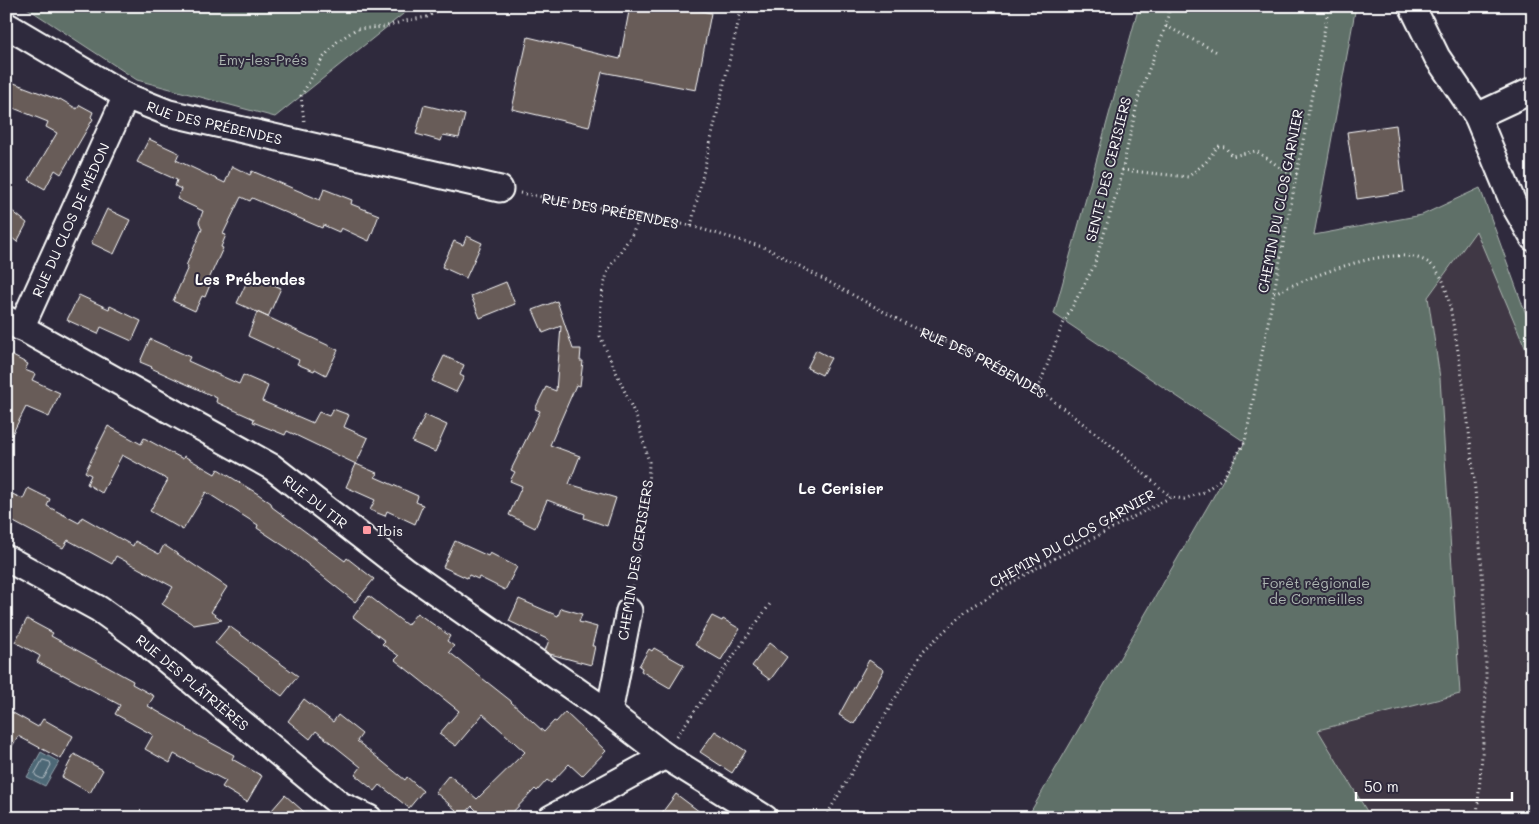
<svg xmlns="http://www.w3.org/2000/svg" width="1539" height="824" font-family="Mali,sans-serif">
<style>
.built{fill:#403945}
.green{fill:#5e6f67;stroke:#aeb7b3}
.water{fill:#4d6776;stroke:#94a4ad}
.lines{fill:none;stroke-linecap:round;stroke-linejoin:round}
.shore{stroke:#b8c2c8;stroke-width:1}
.building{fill:#685c58;stroke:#fff}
.minor-casing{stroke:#fff;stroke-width:29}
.path{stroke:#fff;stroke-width:3;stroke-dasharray:1 4;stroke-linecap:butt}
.minor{stroke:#2f2a3d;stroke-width:25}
.poi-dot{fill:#ff9aa2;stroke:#2f2a3d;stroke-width:2}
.labels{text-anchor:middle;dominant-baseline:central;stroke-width:4;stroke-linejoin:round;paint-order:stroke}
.park-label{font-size:14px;fill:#aeb7b3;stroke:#2f2a3d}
.street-label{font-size:14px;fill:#fff;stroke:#2f2a3d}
.poi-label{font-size:14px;fill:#fff;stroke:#2f2a3d;text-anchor:start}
.neighbourhood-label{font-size:15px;font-weight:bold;fill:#fff;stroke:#2f2a3d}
</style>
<rect width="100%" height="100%" fill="#2f2a3d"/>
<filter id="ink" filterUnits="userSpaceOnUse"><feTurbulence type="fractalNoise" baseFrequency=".02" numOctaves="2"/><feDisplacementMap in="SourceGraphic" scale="10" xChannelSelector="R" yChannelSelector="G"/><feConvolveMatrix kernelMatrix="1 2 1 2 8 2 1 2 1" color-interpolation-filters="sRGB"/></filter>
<g filter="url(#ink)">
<path class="built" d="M1476,231L1533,366V818H1371L1318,730L1459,694L1440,378L1428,297Z"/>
<path class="green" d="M24,6H413L275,117L137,80Z
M1139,6H1356L1314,235L1422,215L1480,188L1524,309L1533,329V366L1476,231L1428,297L1440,378L1460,694L1318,730L1371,818H1027L1245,442L1054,314Z"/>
<path class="water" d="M41,752L59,762L45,786L27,777Z"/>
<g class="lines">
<path class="shore" d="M43,760L50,762L51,765L44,778L42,779L36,776L35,774Z"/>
</g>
<path class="building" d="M630,6H679L711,13L696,90L602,72L589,127L512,109L528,37L620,59Z
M6,80L59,100L60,99L77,109L80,105L93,112L91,117L93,119L61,174L55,170L45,189L29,180L57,133L46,127L48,122L6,105Z
M424,105L465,115L459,138L443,135L441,141L416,134Z
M1396,125L1404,192L1357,199L1347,132Z
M149,139L179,153L176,160L225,183L232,166L250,175L252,171L320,200L324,189L352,200L351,204L379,215L369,241L341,228L339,232L323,225L322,228L252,198L250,201L241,197L223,234L226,235L221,247L223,248L209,279L212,280L205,297L202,296L195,311L173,301L188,267L186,266L202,229L199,222L203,211L177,199L181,189L175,186L177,180L137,162Z
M6,206L27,223L17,242L6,233Z
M107,209L130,220L114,254L91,243Z
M467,236L482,243L466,278L442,267L454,241L463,245Z
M250,275L281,288L268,317L237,303Z
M506,282L515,304L480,318L471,296Z
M79,295L109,309L110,306L141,321L132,341L101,327L98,334L67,320Z
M557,301L573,349H581L580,361H583L580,386L576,385L550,445L580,456L569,484L616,498L607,526L584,518L585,514L547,500L535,528L509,515L522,486L510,481L515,472L511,470L540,411L535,409L546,387L556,391L561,326L543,333L533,310Z
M257,312L338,350L326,375L315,369L314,371L297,364L299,360L248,336Z
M150,339L190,357L188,361L239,384L243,375L268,386L262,401L313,423L319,412L329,416L333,409L349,415L344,427L368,438L356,464L287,431L285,435L253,422L254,419L216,402L217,398L151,368L152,367L140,362Z
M816,350L831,358L822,375L807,368Z
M11,355L28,364L25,370L35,374L32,380L60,393L49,417L26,407L6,446V367Z
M444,356L464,365L460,375L464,377L456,392L432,381Z
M425,415L447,425L435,452L412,442Z
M108,426L141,444L144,438L183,459L184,456L215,474L218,469L258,494L271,503L272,507L345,561L347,558L374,579L355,602L290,550L257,528L258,525L206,492L183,530L150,511L168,480L122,455L102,493L87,484L91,475L85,472Z
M356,464L377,473L375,477L418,496L416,502L423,505L415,524L387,511L385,516L370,510L375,500L346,487Z
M28,488L50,499L47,506L79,523L82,517L133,546L135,541L159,554L164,545L227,587L211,612L222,620L194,625L162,604L173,587L116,556L112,564L68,540L63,548L6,518V491L23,499Z
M455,541L488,556L490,553L517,567L505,590L479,577L478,579L469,575L467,578L443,567Z
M369,596L407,625L417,613L450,636L447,641L454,646L449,652L511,701V702L544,732L554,721L556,722L565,712L606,751L582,776L569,764L551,783L547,780L537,791L535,789L507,818H484L472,806L463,816L435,792L449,775L477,799L525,752L483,714L456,746L439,734L459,711L395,660L399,656L382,644L385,641L353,617Z
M519,599L558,616L561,608L582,614L579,622L597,627L592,646H595L591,665L550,654L545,651L549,640L509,621Z
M712,616L722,621L723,619L740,629L721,660L695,645Z
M27,619L53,633L51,636L133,681L132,684L154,696L148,706L188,729L187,730L234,755L232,759L262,776L247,802L222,787L226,781L174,754L170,763L145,749L153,735L115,714L120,705L62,674V675L37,662L40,656L15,642Z
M229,626L298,676L282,696L258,678L259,677L215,643Z
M769,643L787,657L770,680L752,666Z
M654,648L684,665L670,688L641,671L642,668L639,666L649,649L652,651Z
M869,660L884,670L854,724L839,715Z
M304,699L333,722L338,715L362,734L357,741L405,780L407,777L423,791L409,808L380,785L375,791L355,775L361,767L316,731L310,739L288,721Z
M6,709L38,727L43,719L73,736L61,759L18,736L6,757Z
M715,731L746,751L732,773L700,752Z
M74,754L103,770L90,793L62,777Z
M676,794L708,818H658Z
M285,795L311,818H265Z"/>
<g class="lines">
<defs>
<g id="minor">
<path d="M1412,6L1437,57L1477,116L1514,205L1533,238"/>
<path id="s2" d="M6,25L126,96L169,113L500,189"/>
<path d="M1477,116L1533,90"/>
<path id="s3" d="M6,319L272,467L407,572L609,713L665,756L765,818"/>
<path id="s4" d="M21,328L126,96"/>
<path id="s5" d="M6,558L99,609L141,639L341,805L369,818"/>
<path d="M609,713L629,611"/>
<path d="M551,818L665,756"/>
</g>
</defs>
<use href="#minor" class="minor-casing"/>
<g class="path">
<path d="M1166,26L1217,52"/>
<path d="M304,121L301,96L323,58L337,42L356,29L384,27L405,21L427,17L446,6"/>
<path d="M1122,170L1188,177L1206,162L1218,146L1225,147L1232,156L1256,151L1290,174H1297"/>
<path id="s1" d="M520,193L640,215L691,226L766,248L910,326L967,350L1038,389L1108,443L1171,497"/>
<path d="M691,226L742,6"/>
<path d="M1274,293C1310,278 1394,240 1429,263C1434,266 1441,276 1443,281C1449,296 1451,313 1454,329C1460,360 1464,391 1468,422C1477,507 1486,593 1486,678C1486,725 1480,771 1477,818"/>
<path d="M1038,389L1062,326L1094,266L1119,185L1139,95L1166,26L1170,6"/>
<path d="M632,591L648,495L649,462L637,419L600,336L601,298L608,270L633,233L640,215"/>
<path d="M677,736L770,604"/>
<path d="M825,818L923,651L967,610L1029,572L1171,497L1184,499L1204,492L1224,477L1245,442L1329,6"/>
</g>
<use href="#minor" class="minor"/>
</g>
</g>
<rect class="poi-dot" x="362" y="525" width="10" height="10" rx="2.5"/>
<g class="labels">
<g class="park-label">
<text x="263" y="59">Emy-les-Prés</text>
<text x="1316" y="582">Forêt régionale<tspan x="1316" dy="16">de Cormeilles</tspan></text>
</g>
<g class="street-label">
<text stroke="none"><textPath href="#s2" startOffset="232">RUE DES PRÉBENDES</textPath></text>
<text transform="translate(1108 169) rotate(-76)">SENTE DES CERISIERS</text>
<text transform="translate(1280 201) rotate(-79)">CHEMIN DU CLOS GARNIER</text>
<text stroke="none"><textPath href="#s1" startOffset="92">RUE DES PRÉBENDES</textPath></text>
<text stroke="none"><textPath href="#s4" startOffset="119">RUE DU CLOS DE MÉDON</textPath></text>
<text stroke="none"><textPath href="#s1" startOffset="498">RUE DES PRÉBENDES</textPath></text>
<text stroke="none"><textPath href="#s3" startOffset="360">RUE DU TIR</textPath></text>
<text transform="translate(1072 538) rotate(-29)">CHEMIN DU CLOS GARNIER</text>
<text transform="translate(635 560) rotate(-81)">CHEMIN DES CERISIERS</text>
<text stroke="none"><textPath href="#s5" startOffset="225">RUE DES PLÂTRIÈRES</textPath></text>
</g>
<g class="poi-label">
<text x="377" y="530">Ibis</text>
</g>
<g class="neighbourhood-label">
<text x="250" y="279">Les Prébendes</text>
<text x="841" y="488">Le Cerisier</text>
</g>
</g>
<rect width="1539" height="824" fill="none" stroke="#2f2a3d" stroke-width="25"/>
<rect x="12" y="12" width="1514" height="799" fill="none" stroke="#fff" stroke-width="2" filter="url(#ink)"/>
<path d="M1356 792v8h156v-8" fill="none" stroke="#ffffff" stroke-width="2.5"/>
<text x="1364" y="792" font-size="15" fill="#ffffff" stroke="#2f2a3d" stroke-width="4" paint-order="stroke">50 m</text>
</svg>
